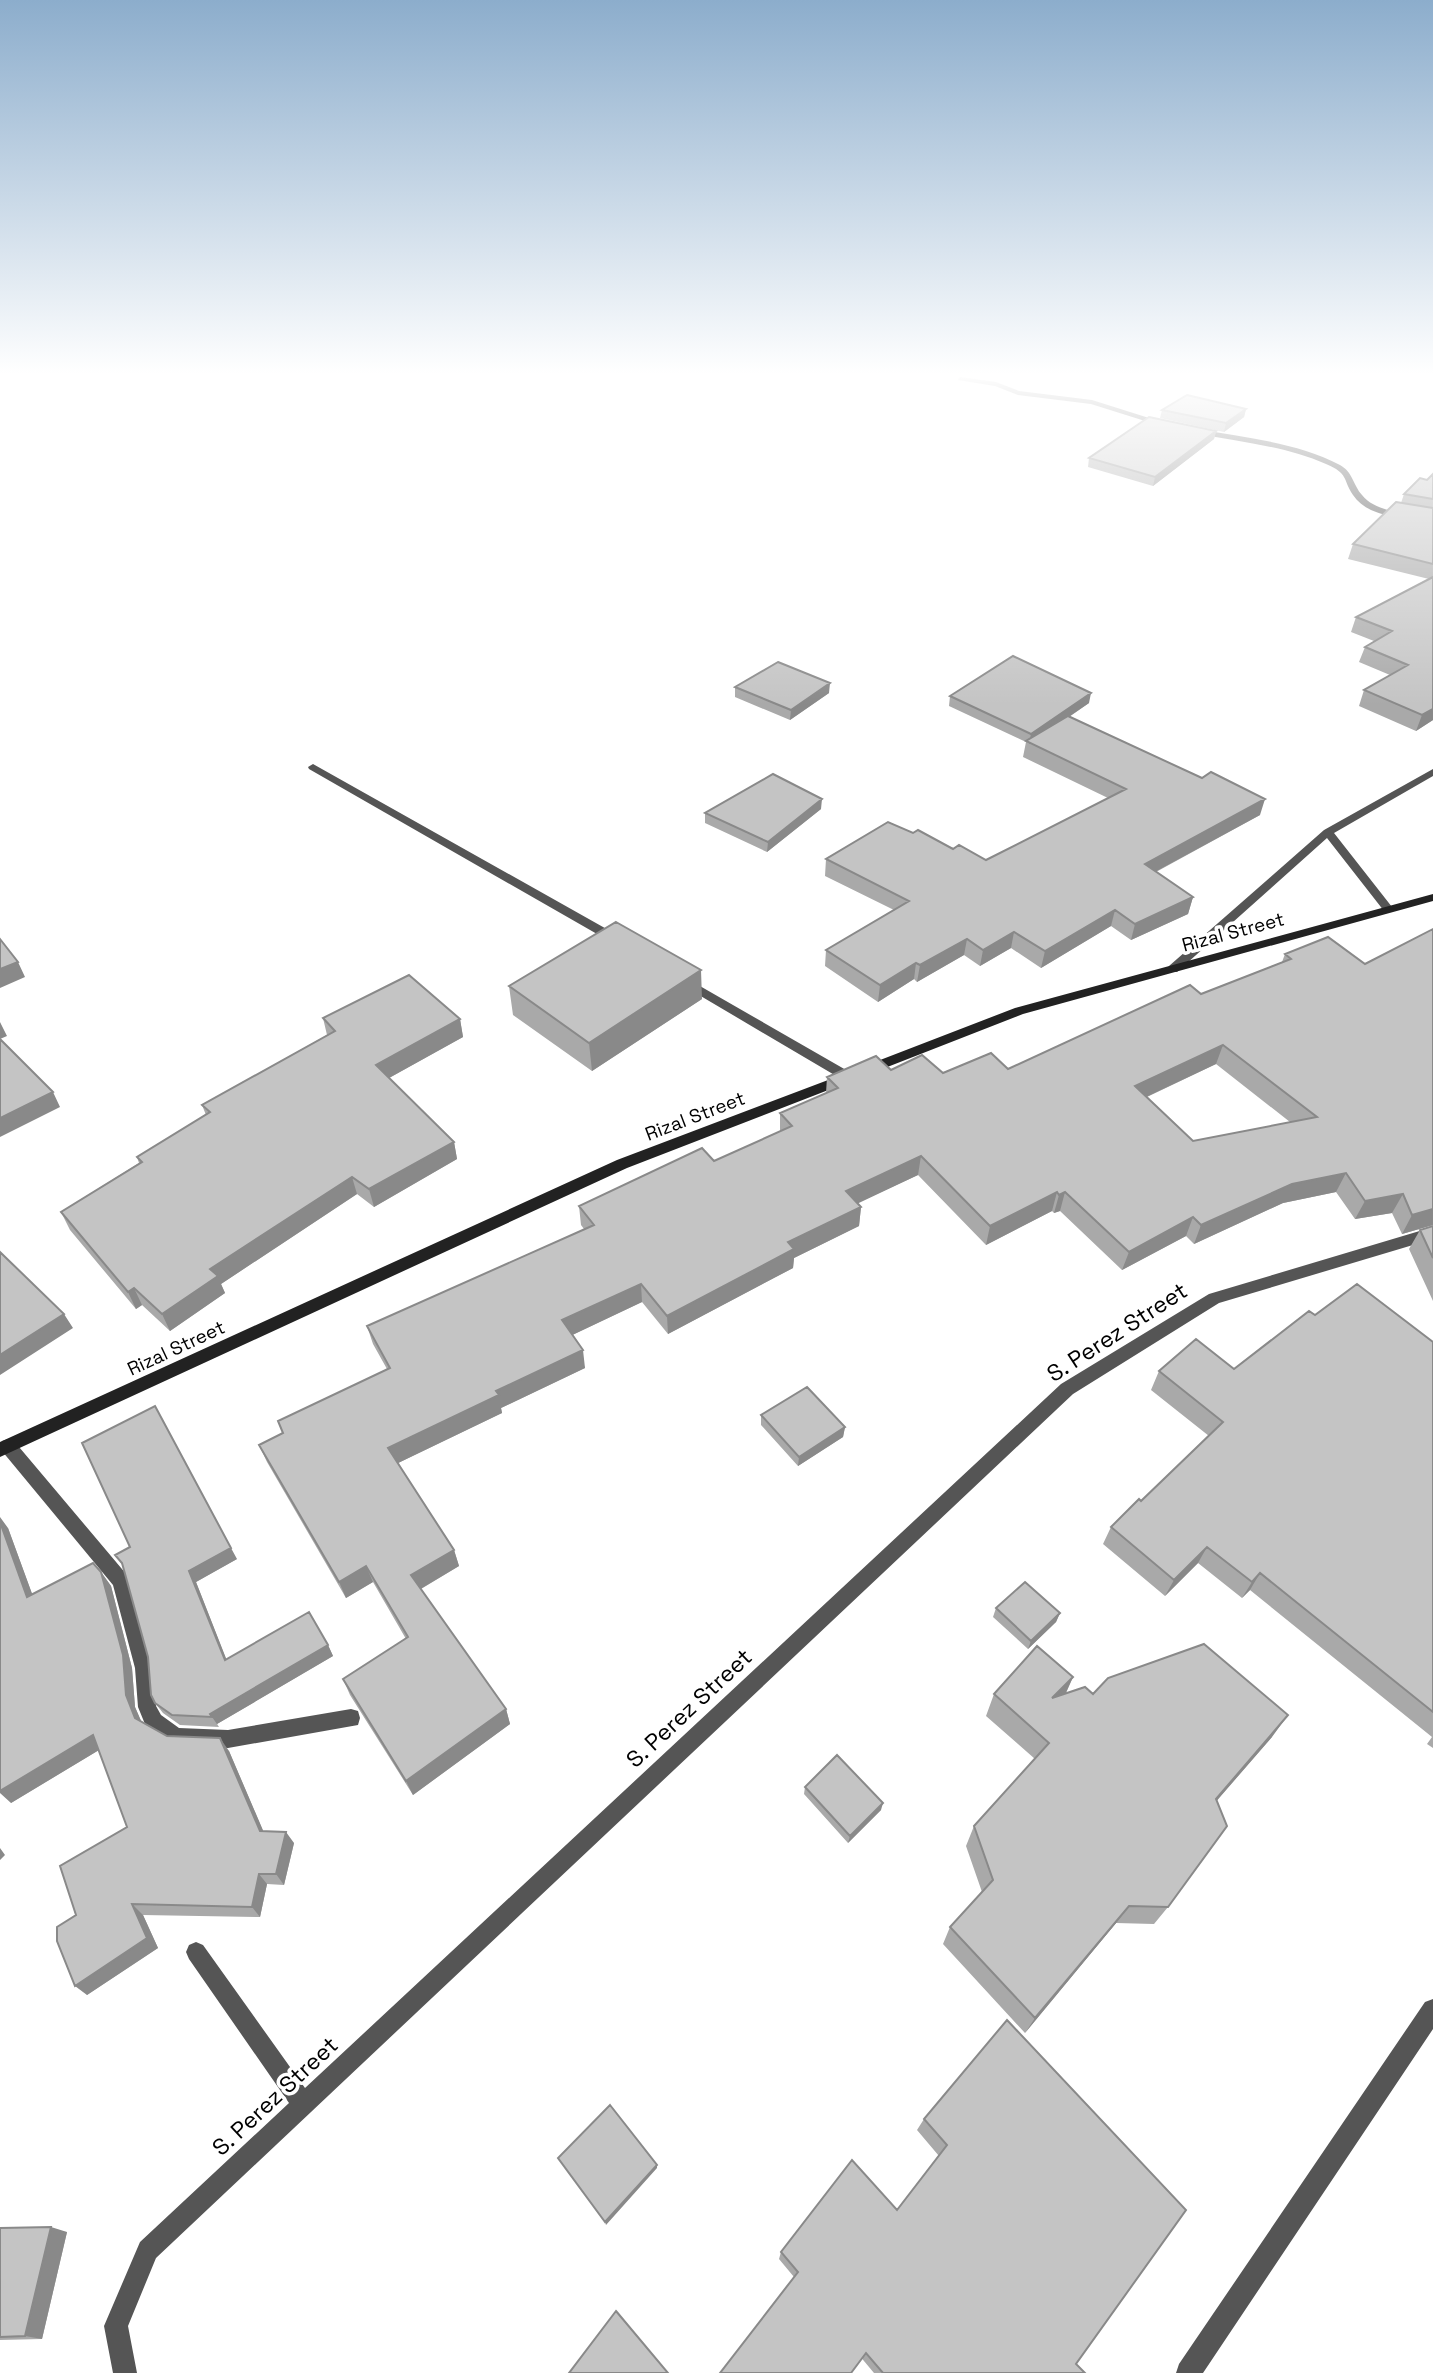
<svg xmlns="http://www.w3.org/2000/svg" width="1433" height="2373" font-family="'Space Grotesk',sans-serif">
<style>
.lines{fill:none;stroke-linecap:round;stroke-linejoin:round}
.lane{fill:#555;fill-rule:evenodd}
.street{fill:#555;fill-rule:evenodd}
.secondary{fill:#222;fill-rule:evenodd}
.wall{fill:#a9a9a9;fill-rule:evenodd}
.shaded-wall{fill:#898989}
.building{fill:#c4c4c4;stroke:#898989;stroke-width:2;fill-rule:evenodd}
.labels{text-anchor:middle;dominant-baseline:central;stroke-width:7;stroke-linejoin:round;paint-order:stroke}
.street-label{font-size:19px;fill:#000;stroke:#fff}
.near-street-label{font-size:23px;fill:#000;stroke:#fff}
</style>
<rect width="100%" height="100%" fill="#fff"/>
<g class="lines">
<path class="lane" d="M313,764L619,936L621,939L619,942H611L309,769L308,767Z
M686,978L853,1074L855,1077L853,1080H843L682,985L680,982Z"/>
<path class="street" d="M960,377L996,382L1019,391L1092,400L1168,424L1161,426L1091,404L1018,395L995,386L958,380Z
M1198,429C1245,438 1297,442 1340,465C1353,472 1353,485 1362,495C1377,514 1411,513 1433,517V521C1408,518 1369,519 1353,495C1342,478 1349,474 1326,464C1286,446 1239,442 1195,433L1194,431Z
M1433,769V776L1334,833L1392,907V911H1384L1327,838L1177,972H1169L1167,969L1169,966L1324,830Z
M1433,1227V1239L1219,1303L1073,1394L156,2258L128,2326L137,2373H113L104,2326L140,2242L289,2103L189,1959L186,1952L189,1945L196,1942L203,1945L305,2088L1061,1384L1209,1294Z
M8,1439L14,1441L127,1575L153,1668L156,1706L161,1715L179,1728L228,1730L351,1709L358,1711L360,1718L358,1725L228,1748L176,1746L147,1729L138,1707L135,1668L113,1585L2,1451L0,1446L2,1441Z
M1433,1999V2029L1203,2373H1176L1179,2364L1425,2002Z"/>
<path class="secondary" d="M1433,894V901L1023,1014L872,1073H862L861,1070L862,1067L1015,1008Z
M844,1074L849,1076L851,1079L849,1082L627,1168L0,1457V1442L617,1160Z"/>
</g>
<path class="wall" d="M1246,409L1244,417L1224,432L1160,418L1162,410Z
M1216,431L1214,439L1153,486L1088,467L1089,458Z
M1433,474V720L1416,731L1359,706L1364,690L1390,675L1359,662L1365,647L1374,641L1351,632L1356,617L1429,579L1348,559L1353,544L1401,503L1404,494L1427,480Z
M735,687L829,693L790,720L735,697Z
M950,696L1089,703L1069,717L1260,815L1156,872L1193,897L1188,914L1131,940L1111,926L1041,968L1011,948L980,966L964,955L917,982L914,979L878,1002L825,966L826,950L894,910L825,876L826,859L913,833L986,860L1108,798L1023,757L1026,742L949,706Z
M821,809L767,852L705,823V813Z
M1433,929V1225L1402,1234L1392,1213L1355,1219L1336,1192L1283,1203L1194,1244L1186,1236L1122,1270L1060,1211L1054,1213L1052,1211L986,1245L918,1175L857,1203L861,1207L859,1226L794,1258L793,1268L668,1334L642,1302L572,1335L585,1368L501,1408L502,1413L398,1463L454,1550L459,1566L421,1589L506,1709L510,1724L413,1795L350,1695L343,1679L406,1639L373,1582L346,1598L267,1462L259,1445L283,1433L387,1369L373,1344L367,1326L584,1229L581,1225L579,1206L714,1161L780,1131V1113L826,1093L827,1077L891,1070L943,1073L1008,1069L1282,962L1285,954L1365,964ZM1216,1064L1290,1122L1193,1141L1147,1097Z
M509,986L702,999L592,1071L513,1015Z
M323,1018L460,1019L463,1037L389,1078L454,1142L457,1159L374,1207L357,1194L221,1284L225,1293L170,1331L142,1305L136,1309L70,1230L61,1212L139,1163L137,1157L206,1115L202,1105L327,1035Z
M1433,1226V1301L1409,1249L1420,1230Z
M1315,1315L1433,1342V1748L1427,1744L1432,1737L1250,1590L1242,1598L1198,1563L1165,1596L1103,1544L1111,1527L1141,1501L1209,1436L1151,1390L1159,1371L1234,1369Z
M761,1415L845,1427L843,1437L798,1466L761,1425Z
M8,1528L32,1594L101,1572L111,1586L132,1668L135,1707L141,1721L167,1736L229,1751L263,1831L294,1843L284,1885L267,1884L260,1917L143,1915L158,1948L87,1995L76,1915L127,1827L99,1750L11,1803Z
M130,1547L237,1559L196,1582L226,1659L328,1645L333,1656L217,1724L219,1727L180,1725L163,1713L155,1703L148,1657L123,1566L115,1555Z
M996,1608L1060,1613L1056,1622L1028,1649L993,1617Z
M1073,1677L1066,1693L1093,1694L1272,1737L1216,1801L1168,1907L1154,1924L1116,1923L1025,2033L943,1944L950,1927L982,1892L966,1846L974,1826L1035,1759L986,1716L994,1694Z
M805,1787L881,1810L848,1843L804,1794Z
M1007,2020L1076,2364L1085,2373H874L779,2259L781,2252L897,2210L939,2156L917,2130L924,2119Z
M0,2228L67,2232L42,2339L0,2340Z"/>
<path class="shaded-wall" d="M1246,409L1244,417L1224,432L1226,423Z
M1216,431L1214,439L1153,486L1155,477Z
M830,683L829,693L790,720L791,710Z
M1091,693L1089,703L1029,744L1031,734Z
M1433,709V720L1416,731L1422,715Z
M822,799L821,809L767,852L768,842Z
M1265,799L1260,815L1140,880L1145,864Z
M1193,897L1188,914L1131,940L1135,924Z
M1115,910L1111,926L1041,968L1045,951Z
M1014,932L1011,948L980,966L983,950Z
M967,939L964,955L917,982L920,965Z
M18,962L25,977L0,988V969Z
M916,963L914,979L878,1002L880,985Z
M701,970L702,999L592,1071L589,1043Z
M460,1019L463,1037L380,1083L376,1065Z
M0,1022L7,1036L0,1039Z
M1223,1045L1216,1064L1129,1105L1135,1086Z
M53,1092L60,1107L0,1137V1118Z
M454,1142L457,1159L374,1207L369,1189Z
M921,1156L918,1175L844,1210L846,1191Z
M1346,1173L1336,1192L1283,1203L1194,1244L1201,1225L1292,1184Z
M352,1177L357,1194L221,1284L225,1293L170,1331L162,1314L210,1269Z
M1057,1192L1052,1211L986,1245L990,1226Z
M1065,1192L1060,1211L1054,1213L1059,1195Z
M1403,1194L1392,1213L1355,1219L1365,1201Z
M861,1207L859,1226L794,1258L793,1268L668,1334L667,1316L788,1242Z
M1433,1209V1225L1402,1234L1412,1215Z
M1193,1217L1186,1236L1122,1270L1129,1252Z
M641,1284L642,1302L564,1339L562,1320Z
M134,1288L142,1305L136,1309L128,1292Z
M64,1314L73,1328L0,1375V1355Z
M583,1350L585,1368L501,1408L502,1413L394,1465L388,1448L496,1391Z
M845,1427L843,1437L798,1466L799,1457Z
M0,1517L8,1528L38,1610L27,1597L0,1522Z
M1207,1547L1198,1563L1165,1596L1174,1580Z
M231,1548L237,1559L196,1582L231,1671L225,1660L189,1571Z
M454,1550L459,1566L417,1591L411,1575Z
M366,1566L373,1582L346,1598L339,1582Z
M101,1572L111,1586L132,1668L135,1707L145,1730L135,1718L126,1695Z
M1260,1573L1250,1590L1242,1598L1252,1582Z
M1060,1613L1056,1622L1028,1649L1031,1641Z
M328,1645L333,1656L217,1724L219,1727L210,1714Z
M1073,1677L1063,1699L1052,1698Z
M506,1709L510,1724L413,1795L406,1781Z
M1288,1715L1272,1737L1201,1819L1216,1799Z
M93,1735L104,1747L11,1803L0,1793V1791Z
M220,1738L229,1751L268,1842L260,1831Z
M883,1803L881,1810L848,1843L850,1836Z
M286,1832L294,1843L284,1885L276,1874Z
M0,1848L5,1855L0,1860Z
M259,1874L267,1884L260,1917L252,1907Z
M132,1904L143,1915L158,1948L87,1995L75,1986Z
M1129,1906L1116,1923L1025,2033L1035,2018Z
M657,2165V2168L606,2225L605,2222Z
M51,2227L67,2232L42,2339L25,2336Z"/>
<path class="building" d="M1187,395L1246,409L1226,423L1162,410Z
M1149,417L1216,431L1155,477L1089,458Z
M1433,474V499L1404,494L1420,478L1427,480Z
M1396,502L1433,508V564L1353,544Z
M1433,577V709L1422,715L1364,690L1408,665L1365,647L1392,631L1356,617Z
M1013,656L1091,693L1031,734L950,696Z
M778,662L830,683L791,710L735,687Z
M1068,716L1202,778L1211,772L1265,799L1145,864L1193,897L1135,924L1115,910L1045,951L1014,932L983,950L967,939L920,965L916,963L880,985L826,950L909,901L826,859L888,822L913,833L918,830L953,849L959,845L986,860L1126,789L1026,741Z
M773,774L822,799L768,842L705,813Z
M616,922L701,970L589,1043L509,986Z
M1433,929V1209L1412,1215L1403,1194L1365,1201L1346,1173L1292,1184L1201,1225L1193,1217L1129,1252L1065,1192L1059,1195L1057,1192L990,1226L921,1156L846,1191L861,1207L788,1242L794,1249L667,1316L641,1284L562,1320L583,1350L496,1391L499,1395L388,1448L454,1550L411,1575L506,1709L406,1781L343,1679L408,1637L366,1566L339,1582L259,1445L283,1433L278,1421L390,1368L367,1326L594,1225L579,1206L702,1148L714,1161L792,1126L780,1113L838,1088L827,1077L876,1056L891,1070L922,1055L943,1073L991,1053L1008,1069L1190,985L1201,994L1291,959L1285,954L1328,937L1365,964ZM1223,1045L1317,1117L1193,1141L1135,1086Z
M0,939L18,962L0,969Z
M409,975L460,1019L376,1065L454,1142L369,1189L352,1177L210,1269L218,1276L162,1314L134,1288L128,1292L61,1212L142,1162L137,1157L210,1112L202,1105L335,1031L323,1018Z
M0,1039L53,1092L0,1118Z
M1433,1226V1258L1420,1230Z
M0,1252L64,1314L0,1355Z
M1357,1284L1433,1342V1712L1260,1573L1252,1582L1207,1547L1174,1580L1111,1527L1139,1499L1141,1501L1223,1422L1159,1371L1196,1339L1234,1369L1309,1311L1315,1315Z
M807,1387L845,1427L799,1457L761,1415Z
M155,1406L231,1548L189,1571L225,1660L309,1612L328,1645L210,1714L212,1717L172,1715L155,1703L151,1695L148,1657L122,1563L115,1555L130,1547L82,1443Z
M0,1522L27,1597L93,1563L101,1572L123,1655L126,1695L135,1718L167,1736L220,1738L260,1831L286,1832L276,1874H259L252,1907L132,1904L147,1938L75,1986L57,1941V1927L76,1915L60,1866L127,1827L93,1735L0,1791Z
M1025,1582L1060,1613L1031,1641L996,1608Z
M1204,1644L1288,1715L1216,1799L1227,1826L1168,1907L1129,1906L1035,2018L950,1927L993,1880L974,1826L1049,1743L994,1694L1037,1646L1073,1677L1052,1698L1085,1687L1093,1694L1108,1678Z
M837,1755L883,1803L850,1836L805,1787Z
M1007,2020L1186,2210L1076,2364L1085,2373H883L866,2353L851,2373H720L798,2272L781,2252L852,2160L897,2210L947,2145L924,2119Z
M610,2105L657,2165L605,2222L558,2158Z
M51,2227L25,2336L0,2337V2228Z
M616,2311L668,2373H569Z"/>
<linearGradient id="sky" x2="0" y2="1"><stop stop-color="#8cadcc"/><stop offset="0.53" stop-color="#fff"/><stop offset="1" stop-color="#fff" stop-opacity="0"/></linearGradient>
<rect width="1433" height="705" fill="url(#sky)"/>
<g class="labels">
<g class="street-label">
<text transform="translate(1233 932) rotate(-15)">Rizal Street</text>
<text transform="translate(695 1116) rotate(-21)">Rizal Street</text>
<text transform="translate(176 1348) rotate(-25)">Rizal Street</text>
</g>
<g class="near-street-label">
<text transform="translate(1117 1332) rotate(-33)">S. Perez Street</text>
<text transform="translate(689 1708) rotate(-43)">S. Perez Street</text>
<text transform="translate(275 2096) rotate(-43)">S. Perez Street</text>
</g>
</g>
</svg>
